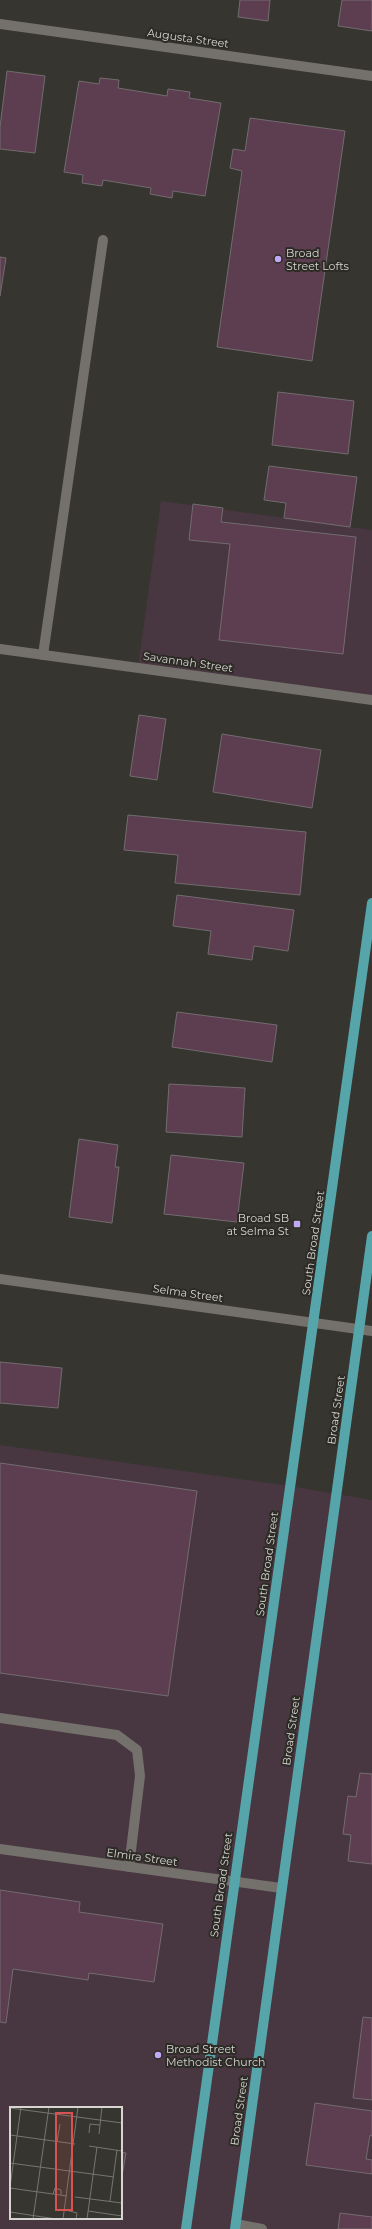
<svg xmlns="http://www.w3.org/2000/svg" width="372" height="2229" font-family="Montserrat,sans-serif">
<style>
.commercial{fill:#483741;fill-rule:evenodd}
.building{fill:#5d3d50;stroke:#726c6f}
.lines{fill:none;stroke-linecap:round;stroke-linejoin:round}
.lane{stroke:#74706b;stroke-width:10}
.street{stroke:#74706b;stroke-width:10}
.primary{stroke:#56a5ab;stroke-width:10}
.poi-dot{fill:#bfa9f4;stroke:#2d2b26;stroke-width:1.5}
.labels{text-anchor:middle;dominant-baseline:central;stroke-width:4;stroke-linejoin:round;paint-order:stroke}
.street-label{font-size:11px;fill:#d7d5d2;stroke:#2d2b26}
.poi-label{font-size:11px;fill:#d7d5d2;stroke:#2d2b26;text-anchor:start}
.inset-road{fill:none;stroke:#777570;stroke-width:1}
.view{fill:#d65352;fill-opacity:0.15;stroke:#d65352;stroke-width:2}
.inset-edge{fill:none;stroke:#d7d5d2;stroke-width:2}
</style>
<rect width="100%" height="100%" fill="#37352f"/>
<path class="commercial" d="M161,501L372,530V700L138,667Z
M0,1445L290,1486L372,1500V2229H0ZM11,2108H121V2218H11Z"/>
<path class="building" d="M240,0H270L268,21L238,17Z
M342,0H372V31L338,26Z
M7,71L45,76L35,153L0,149V127Z
M100,78L119,80L118,88L167,96L168,89L190,92L189,98L221,103L205,196L173,191L172,198L150,194L151,188L103,180L102,186L82,183L83,175L64,172L79,81L99,84Z
M250,118L345,131L312,361L217,347L242,171L230,168L233,149L245,151Z
M0,257L6,258L0,296Z
M278,392L354,401L348,454L272,445Z
M269,466L357,477L350,527L284,518L286,503L264,500Z
M193,504L223,508L221,522L356,537L343,654L219,640L230,544L189,540Z
M139,715L166,719L157,780L130,776Z
M222,734L321,750L312,808L213,792Z
M128,815L306,832L300,895L175,883L178,855L124,850Z
M177,895L294,910L288,951L254,946L252,960L208,954L211,931L173,926Z
M177,1012L277,1025L272,1062L172,1047Z
M169,1084L245,1088L242,1137L166,1132Z
M79,1139L118,1145L115,1167H119L112,1223L69,1217Z
M171,1155L244,1163L237,1222L164,1214Z
M0,1362L62,1368L58,1408L0,1403Z
M0,1463L197,1491L168,1696L0,1673Z
M360,1773L372,1774V1864L348,1861L351,1835L343,1834L348,1796L356,1797Z
M0,1890L80,1902L79,1912L163,1924L154,1982L89,1973L88,1980L13,1969L6,2023L0,2022Z
M363,2017L372,2018V2100L353,2098Z
M315,2103L372,2111V2136L370,2135L366,2159L372,2160V2174L306,2165Z
M121,2152L126,2153L121,2182Z
M340,2213L372,2217V2229H338Z"/>
<g class="lines">
<path class="lane" d="M43,655L103,240
M0,1718L117,1735L137,1750L140,1776L129,1867
M236,2224L262,2229"/>
<path class="street" d="M0,24L372,76
M0,649L372,700
M0,1279L372,1331
M0,1849L281,1888"/>
<path class="primary" d="M186,2229L372,903
M235,2229L372,1236"/>
</g>
<g class="poi-dot">
<circle cx="278" cy="259" r="4"/>
<rect x="293" y="1220" width="8" height="8" rx="2"/>
<circle cx="158" cy="2055" r="4"/>
</g>
<g class="labels">
<g class="street-label">
<text transform="translate(188 38) rotate(8)">Augusta Street</text>
<text transform="translate(188 662) rotate(8)">Savannah Street</text>
<text transform="translate(313 1243) rotate(-82)">South Broad Street</text>
<text transform="translate(188 1293) rotate(8)">Selma Street</text>
<text transform="translate(336 1410) rotate(-82)">Broad Street</text>
<text transform="translate(267 1564) rotate(-82)">South Broad Street</text>
<text transform="translate(291 1731) rotate(-82)">Broad Street</text>
<text transform="translate(142 1857) rotate(8)">Elmira Street</text>
<text transform="translate(221 1885) rotate(-82)">South Broad Street</text>
<text transform="translate(239 2111) rotate(-82)">Broad Street</text>
</g>
<g class="poi-label">
<text x="286" y="253">Broad<tspan x="286" dy="13">Street Lofts</tspan></text>
<text x="289" y="1218" text-anchor="end">Broad SB<tspan x="289" dy="13">at Selma St</tspan></text>
<text x="166" y="2049">Broad Street<tspan x="166" dy="13">Methodist Church</tspan></text>
</g>
</g>
<g transform="translate(10 2107)">
<rect width="112" height="112" fill="#37352f"/>
<path class="inset-road" d="M0,1L112,16M79,26L80,17L90,18M89,27L92,0M0,28L65,37M47,35L50,17M79,39L112,44M0,56L104,70M0,80L11,0M0,81L57,89M43,87L45,81L51,83V88M65,90L112,96M100,94L107,43M56,103L67,106L66,112M78,104L112,109M0,105L46,112M23,112L39,0M53,112L68,0M77,112L87,40"/>
<path class="view" d="M46,6H62V103H46Z"/>
<rect width="112" height="112" class="inset-edge"/>
</g>
</svg>
